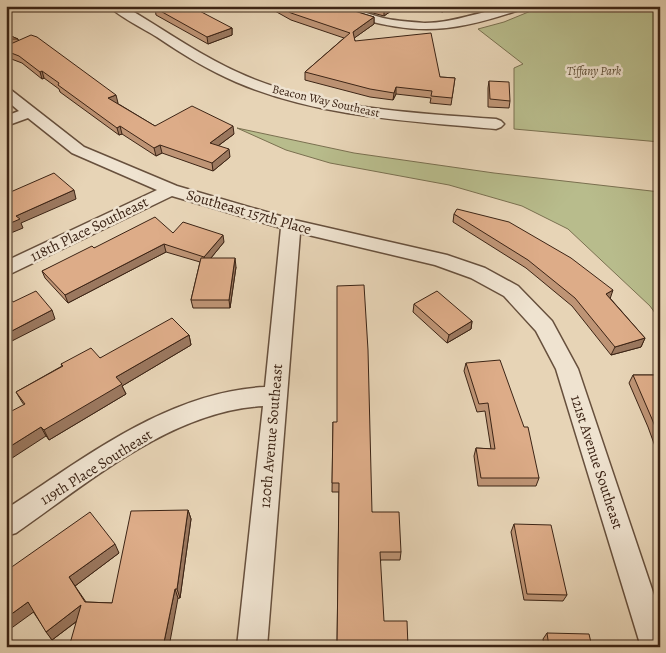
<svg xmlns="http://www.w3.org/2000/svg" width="666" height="653" font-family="Alegreya,serif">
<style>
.green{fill:#b8bc8c;stroke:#7a7050}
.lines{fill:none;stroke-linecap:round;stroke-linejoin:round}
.street-casing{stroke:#67503d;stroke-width:3}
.street{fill:#efe3d0;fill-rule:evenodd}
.wall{fill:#be9475;stroke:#3c2415}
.shaded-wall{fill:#9b785f;stroke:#3c2415}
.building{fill:#ddac88;stroke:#3c2415}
.labels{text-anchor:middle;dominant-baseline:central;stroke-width:5;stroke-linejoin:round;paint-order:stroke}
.far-park-label{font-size:12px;font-style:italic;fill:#5b4a33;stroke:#efe3d0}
.far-street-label{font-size:12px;fill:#3c2415;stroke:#efe3d0}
.street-label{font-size:15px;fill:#3c2415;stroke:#efe3d0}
</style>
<rect width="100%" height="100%" fill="#e7d4b6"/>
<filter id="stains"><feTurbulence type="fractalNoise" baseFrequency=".004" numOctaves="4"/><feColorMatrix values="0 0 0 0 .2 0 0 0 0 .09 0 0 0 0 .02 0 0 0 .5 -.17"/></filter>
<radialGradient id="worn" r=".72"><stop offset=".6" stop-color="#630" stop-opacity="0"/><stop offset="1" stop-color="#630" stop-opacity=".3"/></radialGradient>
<path class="green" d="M543,6H660V142L514,129V68L523,64L478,29L504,22Z
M237,128L354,153L494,173L660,192V320L650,306L568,229L522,206L449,185L330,163L286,150Z"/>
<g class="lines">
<defs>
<path id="street" d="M109,6H124C165,30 203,58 246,76C324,109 413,113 496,119L501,121L504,124L501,127L496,129C410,121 317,117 236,82C208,70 182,54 157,37C144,29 118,16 109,6Z
M330,6C350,6 364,13 383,18C396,21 411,22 425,23C459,23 490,6 524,6L522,9C463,29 424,37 362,19C352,17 337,13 330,6Z
M6,89L11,90L84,147L177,186L294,220L447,255L485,268L518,286L552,321L578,369L660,613V647H641L556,369L536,331L504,296L471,278L435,265L300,233L267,647H237L263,406C171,411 88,483 16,533L6,536V509C85,458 167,392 265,387L281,228L172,196L6,276V261L157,190L72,153L28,118L6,126V116L19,111L6,100Z"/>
</defs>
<use href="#street" class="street-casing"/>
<use href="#street" class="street"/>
</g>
<path class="wall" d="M266,6H338L374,17V24L354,38L355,41L440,77L455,78L451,105L430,103L431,98L396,94L393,100L370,97L305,80V72L344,38L291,20Z
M347,6H398L384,16L351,7Z
M426,6H456L442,12Z
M155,8L232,28V35L208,44L156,15Z
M6,34L18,39L19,41L118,103H117L155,126L234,134L218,146L230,157L213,171L162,153L156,156L122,134L119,135L60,92L59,89L44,78L42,79L22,63L6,57Z
M489,81L510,101L509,108L488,107V88Z
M454,214L610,298L645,338L641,347L611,355L572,306L526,268L453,222Z
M173,233L224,242L211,258L236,267L230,308H193L191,300L200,262L166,252L68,303L45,278L42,271L94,248Z
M414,304L472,321L471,329L447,343L413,312Z
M189,335L191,345L122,386L126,394L49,440L22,402L16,392L62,366L61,364L100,358Z
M466,363L539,478L536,486H478L474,456L476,448L491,449L485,411L477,412L464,371Z
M633,375H660V460L648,427L629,383Z
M333,422L372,512L401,552L400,560H381L337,647L339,492H332Z
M188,510L191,519L180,598L76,622L52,640L6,571L119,553L75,586L86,602L112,603Z
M514,524L567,595L563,601L524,600L511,532Z
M547,633L592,647H544L543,639Z"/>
<path class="shaded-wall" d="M389,6H398L384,16V9Z
M442,6H456L442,12Z
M374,17V24L353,39V32Z
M232,28V35L208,44L207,37Z
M42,71L44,78L42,79L40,72Z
M396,87V94L393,100L394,93Z
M116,95L118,103L110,106L108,98Z
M120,126L122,134L119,135L117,128Z
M233,126L234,134L211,151L210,143Z
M160,145L162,153L156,156L154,148Z
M229,149L230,157L213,171L212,163Z
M74,190L76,199L21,223L23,228L6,235V225L16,216Z
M223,235L224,242L206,264L204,257Z
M164,244L166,252L68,303L65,295Z
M235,258L236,267L230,308L229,300Z
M613,290L610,299L606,294Z
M52,310L55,319L6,344V334Z
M472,321L471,329L447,343L449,335Z
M189,335L191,345L122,386L126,394L49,440L44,430L116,377Z
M645,338L641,347L611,355L615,347Z
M41,427L46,436L6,462V449Z
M188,510L191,519L180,598L177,589Z
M115,544L119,553L75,586L69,577Z
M175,589L178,598L169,647H163Z
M28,602L35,611L6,632V618Z
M81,605L86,614L52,640L46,632Z"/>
<path class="building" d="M161,6H190L232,28L207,37L155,8Z
M278,6H338L374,17L353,32L355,41L431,33L440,77L455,78L452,98L431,96L432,91L396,87L394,93L370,89L305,72L350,33L291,13Z
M373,6H389L384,9Z
M6,34L18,39H6Z
M31,35L37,37L116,95L108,98L155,126L192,106L233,126L210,143L229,149L212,163L160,145L154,148L120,126L117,128L58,85L59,83L42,71L40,72L19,56L6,51V46Z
M489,81L509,82L510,101L490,99Z
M54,173L74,190L16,216L20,219L6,225V194Z
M457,209L509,222L571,258L613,290L606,294L645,338L615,347L575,298L528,260L454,214Z
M155,217L173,233L183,222L223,235L204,257L164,244L65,295L42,271L92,246L94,248Z
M201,258H235L229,300H191Z
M364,285L368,350L372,512H399L401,552H380L384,621H407L408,647H337L339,483H332L333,422H337V286Z
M36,291L52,310L6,334V293L13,302Z
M437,291L472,321L449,335L414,304Z
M172,318L189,335L116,377L122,384L44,430L41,427L6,449V414L25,404L16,392L63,366L61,364L91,348L100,358Z
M500,360L524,427H528L539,478H481L476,448L495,449L488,403L479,404L466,363Z
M633,375H660V439L652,419Z
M188,510L177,589H175L163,647H69L81,605L46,632L28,602L6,618V571L90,512L115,544L69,577L85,602L112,603L131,511Z
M514,524L551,525L567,595L527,594Z
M547,633L589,634L592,647H549Z"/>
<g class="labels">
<g class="far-park-label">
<text x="594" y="71">Tiffany Park</text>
</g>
<g class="far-street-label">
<text transform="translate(326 101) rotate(13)">Beacon Way Southeast</text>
</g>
<g class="street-label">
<text transform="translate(249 212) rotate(16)">Southeast 157th Place</text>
<text transform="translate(89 229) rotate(-26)">118th Place Southeast</text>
<text transform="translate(271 436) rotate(-85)">120th Avenue Southeast</text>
<text transform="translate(597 462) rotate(72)">121st Avenue Southeast</text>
<text transform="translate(96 467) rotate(-32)">119th Place Southeast</text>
</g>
</g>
<rect width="666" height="653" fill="none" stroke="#e7d4b6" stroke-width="25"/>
<rect x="8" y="8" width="651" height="638" fill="none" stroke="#3c2415" stroke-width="2.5"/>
<rect x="12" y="12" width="641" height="628" fill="none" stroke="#3c2415"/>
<rect width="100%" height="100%" filter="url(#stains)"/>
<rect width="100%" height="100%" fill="url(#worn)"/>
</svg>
